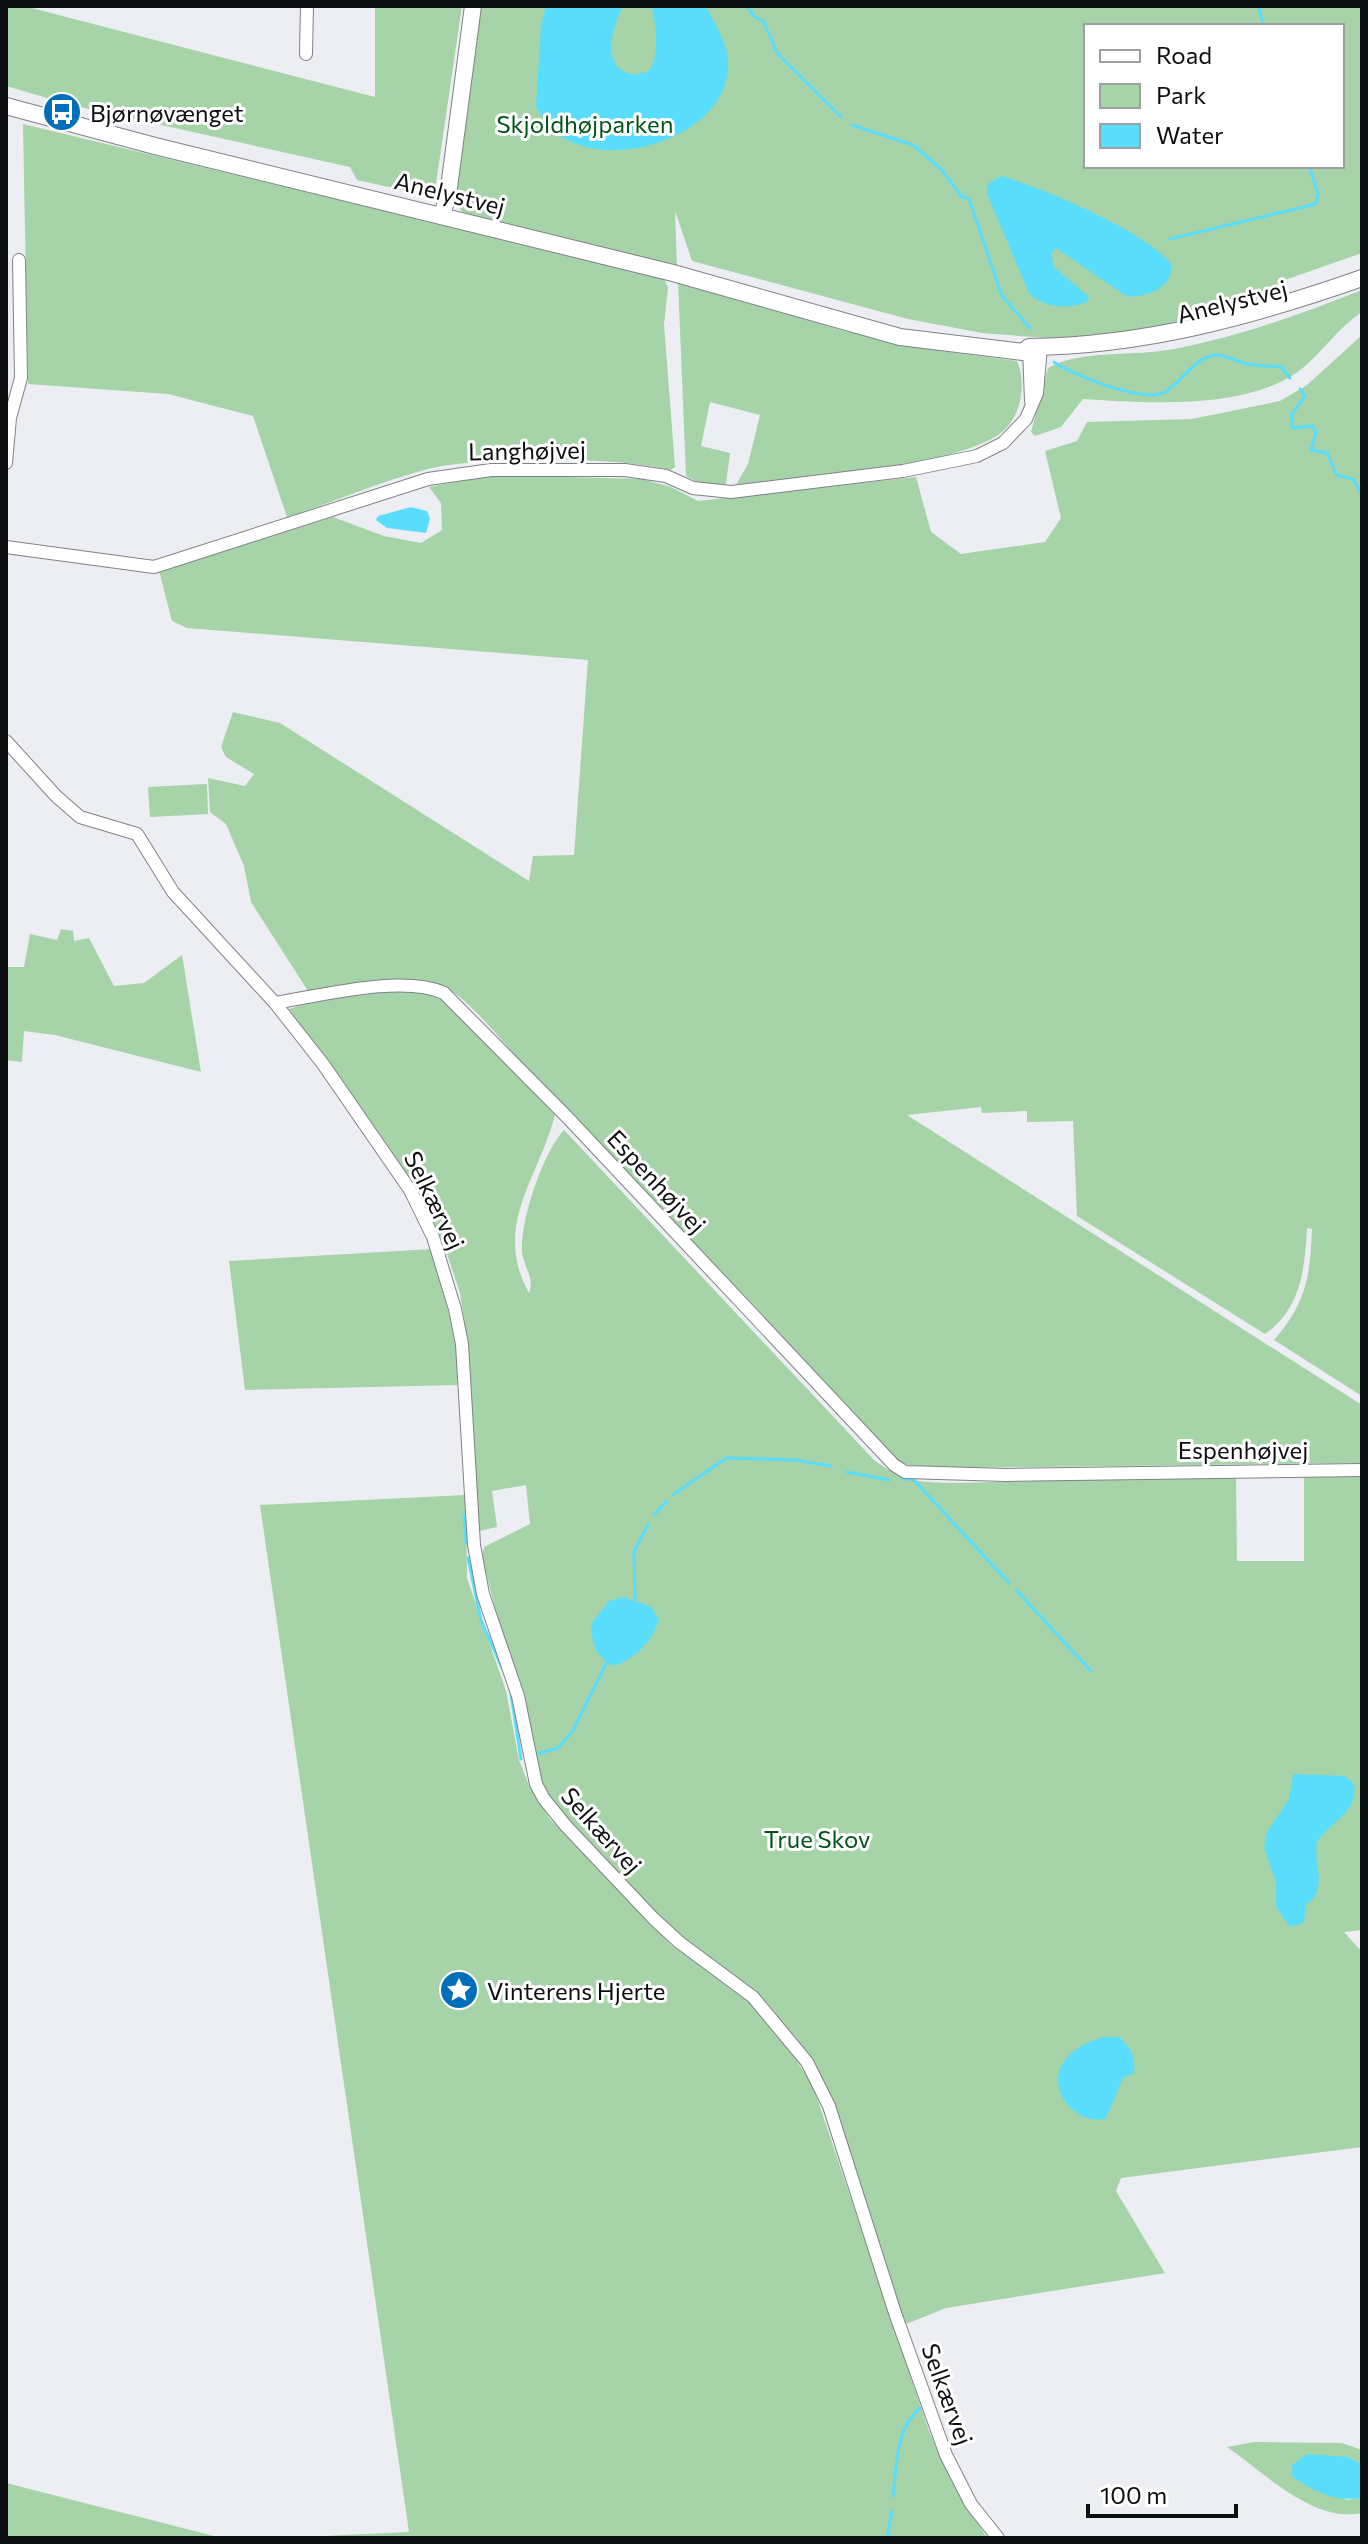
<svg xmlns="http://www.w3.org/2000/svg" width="1368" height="2544" font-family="Commissioner,sans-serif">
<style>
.green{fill:#a6d3a7;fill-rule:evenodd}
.water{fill:#5addfc}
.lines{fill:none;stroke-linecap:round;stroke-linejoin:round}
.stream{stroke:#5addfc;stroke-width:3}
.street-casing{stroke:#818287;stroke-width:14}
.secondary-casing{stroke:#818287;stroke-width:18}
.street{stroke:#fff;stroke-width:12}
.secondary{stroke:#fff;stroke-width:16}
.labels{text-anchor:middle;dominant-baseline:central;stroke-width:6;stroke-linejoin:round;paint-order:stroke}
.poi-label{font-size:24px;fill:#0d0e0f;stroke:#fff;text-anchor:start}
.park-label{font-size:24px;fill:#005515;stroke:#fff}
.street-label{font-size:24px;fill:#0d0e0f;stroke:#fff}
</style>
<rect width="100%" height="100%" fill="#eceef3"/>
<path class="green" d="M6,6H24L375,97V6H462L434,197L357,180L350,167L71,105L6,86Z
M480,6H1362V253L1282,281L1266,303L1199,320L1118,335L1046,338L982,333L908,319L692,261L675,211L677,267L465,215L458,207L455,192ZM1086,26H1342V166H1086Z
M23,124L664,278L668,288L664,324L675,467L670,470C619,457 484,456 432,468C383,480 335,502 287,517L253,416L168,394L28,384Z
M678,281L844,331L949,352L1017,361C1028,386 1020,423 995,437C936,470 807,475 736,485L748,464L760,415L710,402L701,446L730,453L726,484L705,486L686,476Z
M1362,290V312C1339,327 1324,350 1304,367C1252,411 1147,403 1083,399L1061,427L1035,436L1031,432L1048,368C1080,349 1135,357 1174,349C1237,337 1302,314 1362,290Z
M1362,335V1396L1274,1340C1306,1303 1310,1278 1312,1229L1307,1228C1305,1268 1301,1309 1265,1334L1077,1216L1073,1121L1027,1122V1111L982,1113L981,1107L907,1115L1362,1405V1463L944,1468L909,1465L897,1461L535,1079C514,1056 466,992 438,984C399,972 348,986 308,991L251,902L244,866L226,824L210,812L208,778L245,786L254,774L226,757L221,747L233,712L280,723L529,881L533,856L574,855L588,660L187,628L172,621L159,571L333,517L384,536L421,543L442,530L441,503L429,487L493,475L642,479L671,487L698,501L916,477L931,532L961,554L1045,542L1061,518L1045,451L1077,441L1087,422L1192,419L1280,401L1307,385Z
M207,784L208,814L150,817L148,787Z
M61,929L73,931L74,941L89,938L114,986L144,983L182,955L201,1072L55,1035L24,1031L22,1062L6,1060V967H24L30,934L57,940Z
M409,989L426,991L446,1001L555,1115C538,1180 492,1226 529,1293C535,1278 524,1268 522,1252C520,1221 543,1152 564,1130L874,1460C905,1483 919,1482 956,1483L1236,1476L1237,1561H1304V1476L1362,1475V1930L1344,1932L1362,1952V2147L1121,2178L1116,2191L1165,2273L946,2308L901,2326L835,2111L793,2037L667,1923L558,1810L545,1790L537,1774L482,1557L484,1547L530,1524L526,1485L492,1491L497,1527L479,1531L467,1340L460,1293L444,1245L416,1191L289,1009L314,1001Z
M432,1249L457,1345V1385L245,1390L229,1261Z
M466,1495L467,1578L506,1691L519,1760L530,1788L549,1818L671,1945L743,1994L789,2049L813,2086L929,2431L952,2482L987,2538H280L409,2532L260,1505Z
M1254,2442L1342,2443L1362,2450V2464L1348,2457L1292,2465L1347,2500L1362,2498V2513C1313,2523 1265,2473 1227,2447Z
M6,2483L218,2537L232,2538H6Z"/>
<path class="water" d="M546,6H622C615,27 602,53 621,70L633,75L649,71C661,53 655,26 652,6H706C714,23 728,43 728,63C730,136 612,173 559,135C549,129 542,116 536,107L541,25Z
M1001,176C1041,187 1147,232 1171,264C1175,287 1145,299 1126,296L1056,248L1051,253L1054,267L1089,297L1088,301C1070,310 1042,308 1029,293L987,194L988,184Z
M411,507L427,511L430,519L426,533L387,528L376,520L378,516Z
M623,1597L650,1606L659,1619C654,1640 632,1662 612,1666C595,1654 592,1644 591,1624L609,1601Z
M1293,1774L1345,1776L1354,1784C1358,1813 1331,1821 1317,1842C1313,1864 1329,1889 1306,1905L1304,1923L1290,1927L1276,1907V1883L1264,1847L1267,1832L1289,1799Z
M1103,2037H1119C1131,2048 1136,2057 1134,2073L1123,2078L1106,2118C1071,2131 1020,2062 1103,2037Z
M1307,2454L1348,2457L1362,2464V2498C1334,2502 1314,2492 1292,2476V2465Z"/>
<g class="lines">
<path class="stream" d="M747,6L755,17L763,21L778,54L841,117
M1258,6L1264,26
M852,125L913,145L941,169L961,196L969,199L1002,296L1030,328
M1170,239L1316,204L1318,193L1309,166
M1054,362C1073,375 1144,404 1165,392C1181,382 1195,358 1214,355C1224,354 1234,361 1244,363C1255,366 1269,366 1281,367L1290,378
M1300,389L1305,396L1292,414V428L1313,426L1316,433L1311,450L1327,453L1337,475L1354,480L1362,496
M847,1472L889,1480
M901,1478L914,1480L1009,1583
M673,1495L726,1458L796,1460L830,1466
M464,1515L466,1543
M654,1515L667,1501
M468,1558L481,1620L502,1668
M1016,1590L1091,1671
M635,1599L634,1552L648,1524
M511,1694L521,1759
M536,1754L558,1748L572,1732L607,1662
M893,2496C897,2464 895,2430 920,2408
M887,2538L892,2511"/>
<defs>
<path id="street" d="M306,54L307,6
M1029,347L1031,401
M6,463L10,418L21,378L19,260
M6,547L154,567L428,479L491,470H625L666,476L693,488L731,492L903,471L977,456L1003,443L1026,419L1037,393L1041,347
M6,741L56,796L80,817L137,834L173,892L275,1003L323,1064L410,1190L433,1237L455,1309L462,1344L474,1545L483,1594L518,1696L536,1784L544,1799L566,1826L654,1919L679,1942L753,1997L807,2062L829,2106L895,2313L946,2455L971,2504L998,2538
M275,1003C320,996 403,974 444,993L568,1118L894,1465L905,1472L1006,1475L1362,1470"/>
<path id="secondary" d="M6,106L155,146L673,273L900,337L1023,352L1029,347C1144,346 1254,316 1362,278
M442,215L448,195L473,6"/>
</defs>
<use href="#street" class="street-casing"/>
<use href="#secondary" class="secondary-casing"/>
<use href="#street" class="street"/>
<use href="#secondary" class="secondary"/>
</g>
<defs>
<symbol id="bus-disc" viewBox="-11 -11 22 22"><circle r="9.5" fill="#006eb9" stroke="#fff"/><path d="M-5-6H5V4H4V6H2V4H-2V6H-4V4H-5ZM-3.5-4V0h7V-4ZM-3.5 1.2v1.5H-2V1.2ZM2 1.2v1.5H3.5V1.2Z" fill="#fff"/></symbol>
<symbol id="sight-disc" viewBox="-11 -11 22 22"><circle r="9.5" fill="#006eb9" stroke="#fff"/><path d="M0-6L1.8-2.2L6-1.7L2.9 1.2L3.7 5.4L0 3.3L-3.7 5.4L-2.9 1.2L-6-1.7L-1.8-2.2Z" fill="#fff"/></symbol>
</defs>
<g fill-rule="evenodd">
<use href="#bus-disc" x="40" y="90" width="44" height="44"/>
<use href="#sight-disc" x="437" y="1968" width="44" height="44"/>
</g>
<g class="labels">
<g class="poi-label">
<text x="90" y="112">Bjørnøvænget</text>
<text x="487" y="1990">Vinterens Hjerte</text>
</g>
<g class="park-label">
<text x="585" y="123">Skjoldhøjparken</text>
<text x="817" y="1838">True Skov</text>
</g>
<g class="street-label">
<text transform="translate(450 193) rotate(14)">Anelystvej</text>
<text transform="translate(1232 301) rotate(-14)">Anelystvej</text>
<text transform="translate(527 450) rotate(-1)">Langhøjvej</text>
<text transform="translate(657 1181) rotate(47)">Espenhøjvej</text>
<text transform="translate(435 1200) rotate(64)">Selkærvej</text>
<text x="1243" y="1449">Espenhøjvej</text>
<text transform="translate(602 1830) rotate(48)">Selkærvej</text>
<text transform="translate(948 2394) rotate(70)">Selkærvej</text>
</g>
</g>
<rect width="1368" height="2544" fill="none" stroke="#0d0e0f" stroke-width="16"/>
<rect x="1084" y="24" width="260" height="144" fill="#ffffff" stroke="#9e9f9f" stroke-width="2"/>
<rect x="1100" y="50" width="40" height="12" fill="#ffffff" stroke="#9e9f9f" stroke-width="2"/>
<text x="1156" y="64" font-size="24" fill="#0d0e0f">Road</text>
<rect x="1100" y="84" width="40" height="24" fill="#a6d3a7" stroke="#9e9f9f" stroke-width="2"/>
<text x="1156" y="104" font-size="24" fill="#0d0e0f">Park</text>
<rect x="1100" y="124" width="40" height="24" fill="#5addfc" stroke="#9e9f9f" stroke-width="2"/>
<text x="1156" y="144" font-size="24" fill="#0d0e0f">Water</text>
<path d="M1088 2504v12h148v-12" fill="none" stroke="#0d0e0f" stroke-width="4"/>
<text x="1100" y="2504" font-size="24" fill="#0d0e0f" stroke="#ffffff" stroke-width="6" paint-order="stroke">100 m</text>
</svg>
